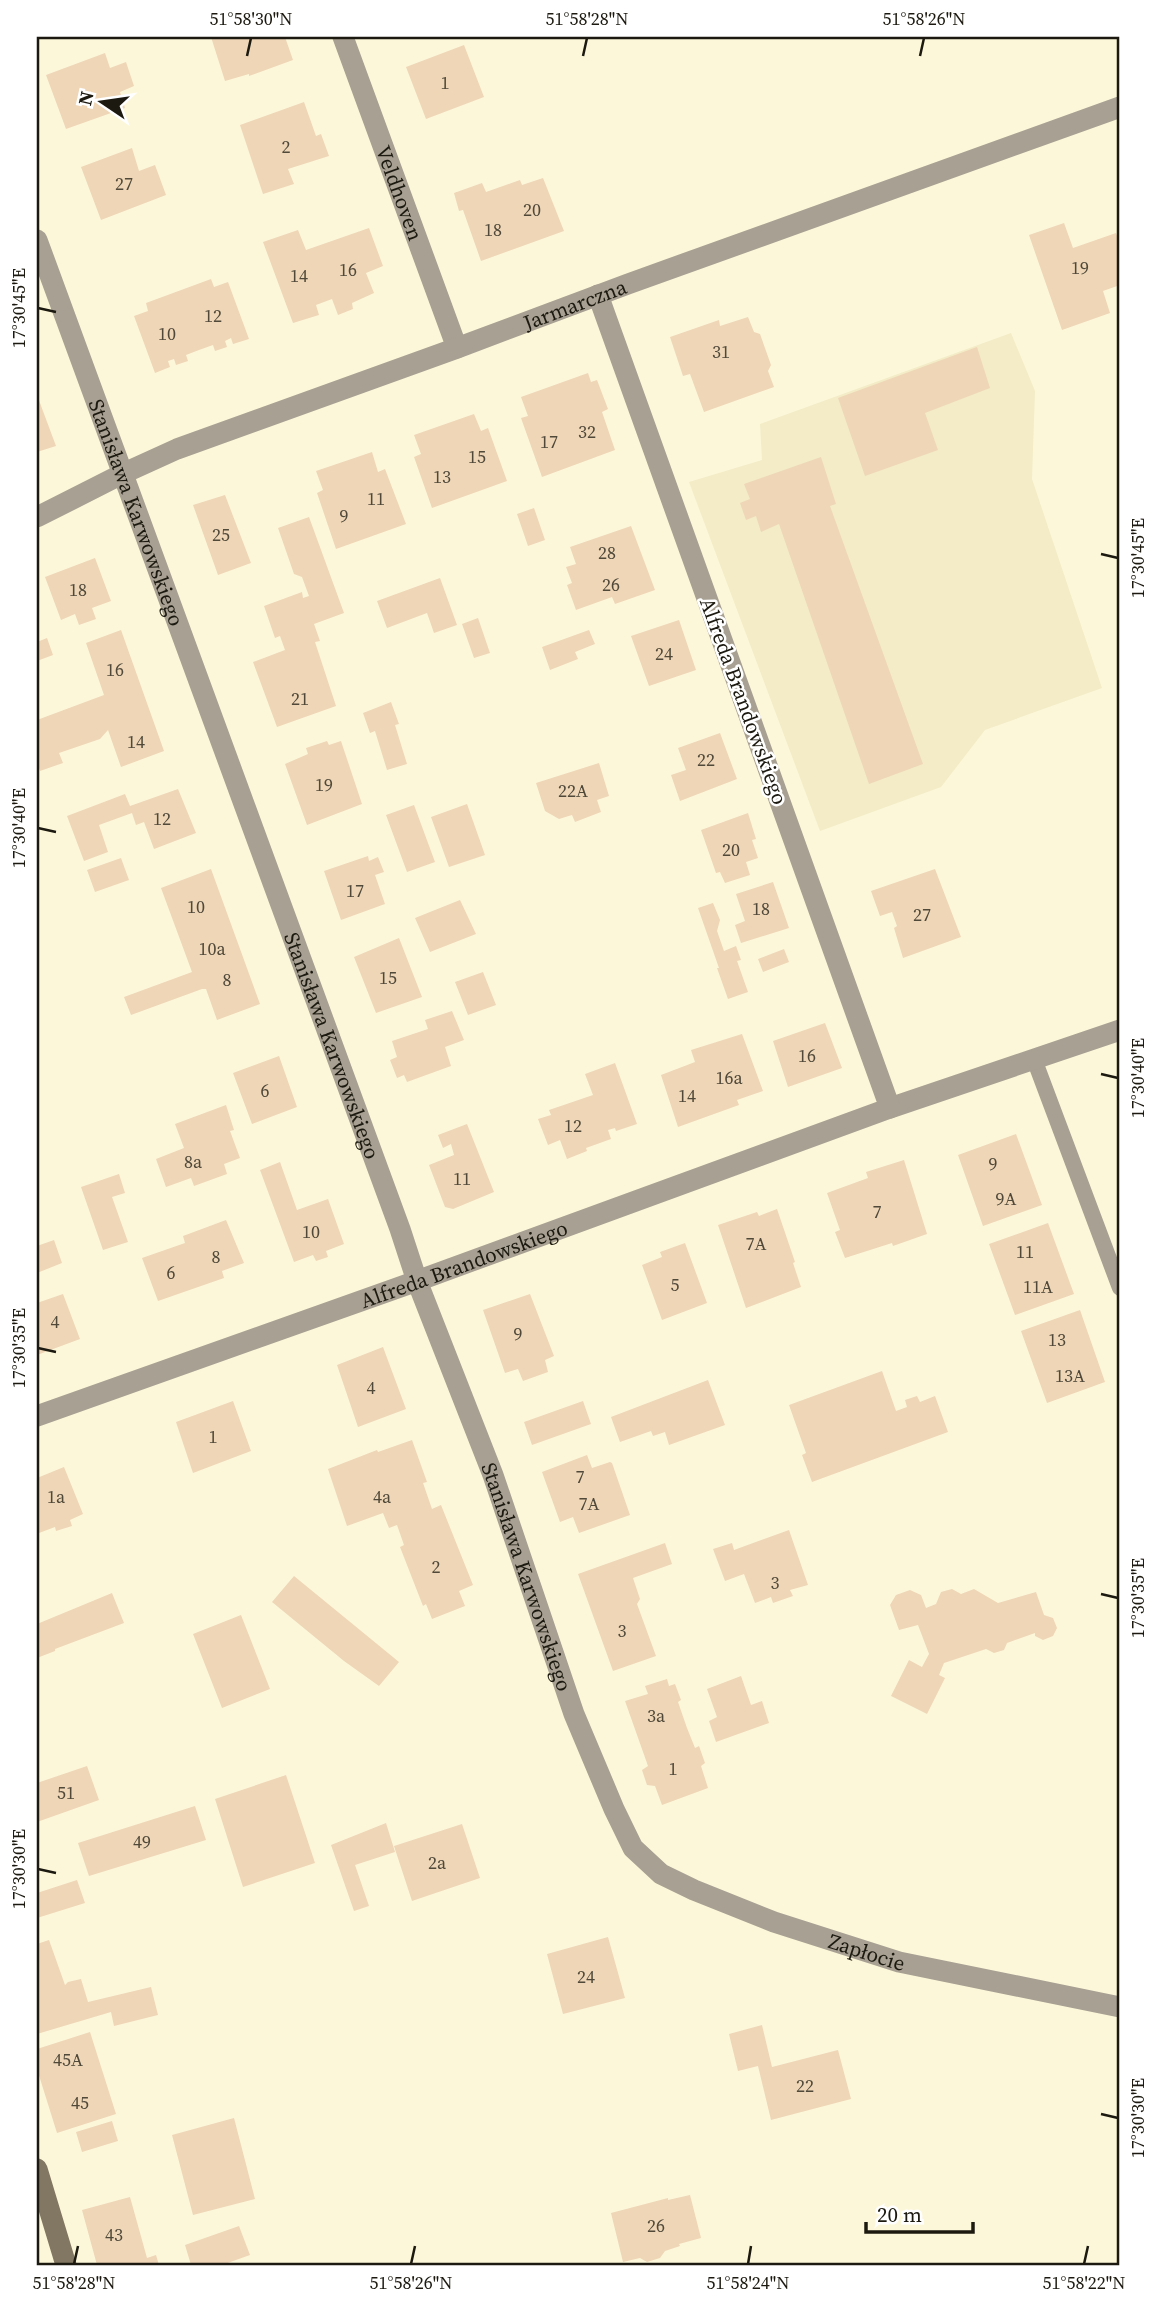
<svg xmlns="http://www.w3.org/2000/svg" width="1157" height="2302" font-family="'Source Serif 4',serif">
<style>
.built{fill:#f3ecc7}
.building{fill:#eed6b7}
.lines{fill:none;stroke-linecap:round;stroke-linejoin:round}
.lane{stroke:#a8a092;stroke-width:16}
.street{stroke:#a8a092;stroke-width:21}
.secondary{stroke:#827762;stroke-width:21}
.ticks{fill:none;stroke:#1c1a10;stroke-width:2.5}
.labels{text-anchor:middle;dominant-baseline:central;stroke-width:5;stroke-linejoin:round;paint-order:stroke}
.number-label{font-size:18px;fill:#50493a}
.street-label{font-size:21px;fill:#1c1a10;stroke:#fff}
.neatline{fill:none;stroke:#1c1a10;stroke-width:2.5}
.ticks-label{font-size:18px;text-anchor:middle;fill:#1c1a10}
</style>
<rect width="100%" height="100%" fill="#fdf7da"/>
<path class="built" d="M1011,333L1035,391L1032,479L1102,688L985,730L941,787L820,831L689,482L762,460L760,424Z"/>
<path class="building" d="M211,37H285L293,60L249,76V74L225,81Z
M464,45L484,97L426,119L406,67Z
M105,53L110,68L126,62L134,86L120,92L125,108L66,129L46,75Z
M304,102L316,136L321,134L329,156L288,169L294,184L263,194L240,125Z
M132,148L139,171L155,165L166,195L101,220L81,167Z
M543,178L564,231L481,261L463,210L459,211L454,193L482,183L486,192L520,180L522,185Z
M1064,223L1073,248L1116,233L1120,244V285L1103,291L1110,313L1062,330L1029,235Z
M369,228L383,266L366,273L374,293L352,303L353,309L338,315L332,299L316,305L319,315L293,323L263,242L298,230L306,250Z
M211,279L214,287L228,282L249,339L233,344L231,338L225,341L227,347L215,351L213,345L199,350L186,355L188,361L176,365L174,359L168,361L170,367L155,373L134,316L148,311L146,303Z
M748,317L754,332L760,334L771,365L768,371L774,387L704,412L690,374L683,376L670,337L719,320L720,326Z
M977,347L990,388L925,413L938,450L865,476L838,398Z
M588,373L591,382L597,380L608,409L602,412L615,450L542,477L521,418L528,416L521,397Z
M37,395L56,446L37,452Z
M474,414L481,431L488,428L507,481L432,508L414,457L421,454L414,435Z
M372,452L378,472L385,469L406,524L336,549L317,493L323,490L316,471Z
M821,457L836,504L830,506L923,764L869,784L779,524L761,532L756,516L746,520L740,503L750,499L744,484Z
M225,495L251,563L218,575L193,505Z
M534,508L545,540L528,546L517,514Z
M309,517L344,613L314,624L320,641L315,642L336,706L277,727L253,662L285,650L280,636L275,638L264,606L302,592L303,598L309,596L302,577L294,574L278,528Z
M631,526L655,590L615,604L612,597L576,610L567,585L572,583L566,567L576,564L570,547Z
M95,558L111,601L92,608L96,619L79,625L75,614L61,620L45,577Z
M440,578L457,625L434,633L427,613L387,628L377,601Z
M478,618L490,653L474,658L462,624Z
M679,620L696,670L649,686L631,636Z
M121,630L164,751L121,767L108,730L100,739L59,753L63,763L40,771L37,762V720L104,695L86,643Z
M589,630L595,644L575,652L578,659L550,670L542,647Z
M47,638L53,655L37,661V642Z
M391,702L399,724L395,725L407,764L387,770L375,731L370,733L363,713Z
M720,733L737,779L680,801L671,775L686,770L678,748Z
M327,741L329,745L341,741L362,804L307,825L285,764L308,754L306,748Z
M599,763L609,796L597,800L601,812L575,822L572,815L559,819L545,811L536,783Z
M178,789L196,833L154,849L144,822L136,825L132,813L99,825L108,852L84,861L67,816L125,794L130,806Z
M467,804L485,855L449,867L431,817Z
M414,805L435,862L407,872L386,815Z
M748,813L756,839L752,840L758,858L746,862L750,875L725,883L720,872L716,873L701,830Z
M368,856L369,861L378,857L384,872L375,875L385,904L341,920L324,871Z
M121,858L129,880L95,892L87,870Z
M211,869L260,1004L217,1020L206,989H202L131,1015L124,997L192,972L161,888Z
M935,869L961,937L903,958L894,928L897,926L892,912L880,916L871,891Z
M773,882L789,928L741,943L735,925L745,921L736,894Z
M460,900L476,934L430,952L415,918Z
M713,903L720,920L717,931L724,951L736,946L741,960L737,961L748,992L728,999L717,968H719L698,908Z
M399,938L422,997L376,1013L354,957Z
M784,949L789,962L763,972L758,959Z
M483,972L496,1005L468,1015L455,982Z
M452,1011L464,1040L445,1047L451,1066L407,1082L404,1075L397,1078L390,1060L397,1057L392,1041L428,1029L425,1020Z
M825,1023L842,1068L788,1087L773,1041Z
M742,1034L763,1091L737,1100L739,1105L678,1127L661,1075L695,1062L691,1050Z
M279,1056L297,1107L252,1124L233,1073Z
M615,1063L637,1124L616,1131L615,1128L608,1130L611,1139L586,1148L587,1151L567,1159L560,1140L548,1145L538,1119L551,1115L549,1110L593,1095L585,1074Z
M226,1105L234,1130L230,1131L240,1158L224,1164L227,1174L194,1186L191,1178L166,1187L156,1159L184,1148L175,1124Z
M467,1124L494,1192L453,1209L445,1207L429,1165L454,1155L451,1144L443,1148L438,1135Z
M1016,1134L1042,1205L983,1226L958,1155Z
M904,1160L927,1234L893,1246L892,1243L845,1258L835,1232L840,1230L827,1193L868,1178L866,1172Z
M280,1162L297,1210L328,1199L344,1244L326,1251L328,1257L316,1261L313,1255L294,1262L260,1170Z
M119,1174L125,1193L112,1197L128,1242L103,1250L81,1187Z
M777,1209L795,1262L793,1263L801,1287L746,1308L718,1225L757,1212L759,1216Z
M226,1220L244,1263L222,1271L224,1278L158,1301L142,1258L185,1243L183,1236Z
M1048,1223L1074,1294L1015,1315L989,1244Z
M54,1240L62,1263L37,1273V1246Z
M685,1243L707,1303L662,1320L642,1265L662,1257L660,1252Z
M63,1294L80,1339L37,1355V1303Z
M530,1294L554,1356L545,1360L548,1372L523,1381L518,1369L505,1373L483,1310Z
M1080,1310L1105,1382L1047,1403L1021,1331Z
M383,1347L406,1409L358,1427L337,1365Z
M882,1371L896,1411L907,1407L905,1400L917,1396L920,1402L935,1396L948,1432L812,1482L802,1455L806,1453L789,1405Z
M708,1380L725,1425L669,1445L665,1432L653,1436L651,1431L620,1442L611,1417Z
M233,1401L251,1451L193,1473L176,1422Z
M583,1401L591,1424L532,1445L524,1422Z
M412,1440L427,1482L423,1483L432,1509L441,1505L473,1585L459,1591L465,1606L432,1619L426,1604L423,1606L400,1547L404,1545L397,1525L389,1528L383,1513L347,1526L328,1469L377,1450L378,1452Z
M587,1455L592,1468L610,1462L612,1463L630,1515L579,1533L573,1517L560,1522L542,1472Z
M64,1467L83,1514L70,1520L72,1526L56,1531L55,1527L39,1533L37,1526V1478Z
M789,1530L808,1585L790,1590L793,1596L773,1603L771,1597L755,1603L744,1574L725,1581L713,1549L732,1543L734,1550Z
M665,1543L672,1564L633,1578L640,1599L637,1604L656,1656L613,1671L578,1574Z
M294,1576L399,1662L379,1686L344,1661L272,1602Z
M952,1589L961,1594L974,1589L998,1603L1036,1592L1044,1615L1053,1618L1057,1628L1053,1636L1043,1640L1035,1636V1633L1007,1643L1004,1650L994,1653L986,1649L944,1663L939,1675L945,1678L927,1714L891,1696L909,1660L922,1667L929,1654L918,1625L899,1630L890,1605L896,1595L910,1590L921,1595L926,1608L936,1604L941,1592Z
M112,1593L124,1623L55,1649V1651L37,1658V1624Z
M241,1615L270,1689L222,1708L193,1634Z
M741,1676L751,1705L762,1701L769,1723L716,1742L709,1721L717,1717L707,1689Z
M667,1679L669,1686L675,1684L681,1700L678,1702L687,1728L695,1748L699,1746L705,1763L701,1766L708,1788L662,1805L655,1786L647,1785L642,1770L648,1766L625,1701L648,1694L645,1686Z
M87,1766L99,1800L37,1822V1783Z
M286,1775L315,1863L243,1887L215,1799Z
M195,1806L206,1840L89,1876L78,1843Z
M386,1823L395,1852L355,1865L369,1906L354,1911L331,1845Z
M462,1824L480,1878L412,1901L394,1846Z
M77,1880L85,1903L37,1918V1893Z
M608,1937L625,1998L563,2014L547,1954Z
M49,1940L65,1985L68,1982L81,1979L88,2002L151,1987L158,2015L114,2026L111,2012L37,2034V1944Z
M762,2025L772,2067L838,2050L851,2099L771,2120L758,2066L738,2071L729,2034Z
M90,2032L116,2114L57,2133L37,2069V2049Z
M234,2118L255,2199L193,2215L172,2135Z
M112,2121L118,2141L82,2152L76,2132Z
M690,2195L701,2238L679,2244L680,2246L665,2251L660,2258L647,2262L640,2258L623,2262L611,2213L668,2198V2200Z
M130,2197L147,2258L156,2255L159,2265H97L82,2210Z
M239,2226L250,2255L222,2265H191L185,2245Z"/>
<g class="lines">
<path class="lane" d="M1034,1059L1120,1288"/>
<g class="street">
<path id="s1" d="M343,37L457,348"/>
<path id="s2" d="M37,240L400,1229L417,1281L493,1475L574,1714L614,1809L633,1848L661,1874L694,1890L774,1922L899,1962L1120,2007"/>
<path id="s3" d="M37,517L122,474L177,449L457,348L628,284L1120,107"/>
<path d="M890,1108L1120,1030"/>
<path id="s4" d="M37,1416L417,1281L890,1108L598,295"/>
</g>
<path class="secondary" d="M37,2169L66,2265"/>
</g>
<path class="ticks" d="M247,56L251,38M583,56L587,38M920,56L924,38M38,308L56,312M1101,554L1118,558M38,828L56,832M1101,1074L1118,1078M38,1348L56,1352M1101,1594L1118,1598M38,1869L56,1873M1101,2114L1118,2118M74,2264L78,2246M411,2264L415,2246M748,2264L751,2246M1084,2264L1088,2246"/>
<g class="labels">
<g class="number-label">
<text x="445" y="82">1</text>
<text x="286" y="146">2</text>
<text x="124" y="183">27</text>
<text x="532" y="209">20</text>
<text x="493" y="229">18</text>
<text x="1080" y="267">19</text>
<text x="348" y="269">16</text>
<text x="299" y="275">14</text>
<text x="213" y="315">12</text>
<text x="167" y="333">10</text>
<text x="721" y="351">31</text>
<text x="587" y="431">32</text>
<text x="549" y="441">17</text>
<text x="477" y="456">15</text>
<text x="442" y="476">13</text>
<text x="376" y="498">11</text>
<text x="344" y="515">9</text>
<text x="221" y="534">25</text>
<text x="607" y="552">28</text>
<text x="611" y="584">26</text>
<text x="78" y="589">18</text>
<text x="664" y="653">24</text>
<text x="115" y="669">16</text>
<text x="300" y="698">21</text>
<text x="136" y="741">14</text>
<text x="706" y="759">22</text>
<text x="324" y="784">19</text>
<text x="573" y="790">22A</text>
<text x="162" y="818">12</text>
<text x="731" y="849">20</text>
<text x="355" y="890">17</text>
<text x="196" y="906">10</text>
<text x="761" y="908">18</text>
<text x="922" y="914">27</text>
<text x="212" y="948">10a</text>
<text x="388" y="977">15</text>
<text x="227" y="979">8</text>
<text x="807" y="1055">16</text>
<text x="729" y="1077">16a</text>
<text x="265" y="1090">6</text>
<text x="687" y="1095">14</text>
<text x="573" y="1125">12</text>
<text x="193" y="1161">8a</text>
<text x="993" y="1163">9</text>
<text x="462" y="1178">11</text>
<text x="1006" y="1198">9A</text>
<text x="877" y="1211">7</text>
<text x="311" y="1231">10</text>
<text x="756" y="1243">7A</text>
<text x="1025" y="1251">11</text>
<text x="216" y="1256">8</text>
<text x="171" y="1272">6</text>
<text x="675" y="1284">5</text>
<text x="1038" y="1286">11A</text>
<text x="55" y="1321">4</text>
<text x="518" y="1333">9</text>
<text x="1057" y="1339">13</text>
<text x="1070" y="1375">13A</text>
<text x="371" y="1387">4</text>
<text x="213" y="1436">1</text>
<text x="580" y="1476">7</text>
<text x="56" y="1496">1a</text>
<text x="382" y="1496">4a</text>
<text x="589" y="1503">7A</text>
<text x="436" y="1566">2</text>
<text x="775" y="1582">3</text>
<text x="622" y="1630">3</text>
<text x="656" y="1715">3a</text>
<text x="673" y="1768">1</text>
<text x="66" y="1792">51</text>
<text x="142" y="1841">49</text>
<text x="437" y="1862">2a</text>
<text x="586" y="1976">24</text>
<text x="68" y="2059">45A</text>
<text x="805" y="2085">22</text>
<text x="80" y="2102">45</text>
<text x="656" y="2225">26</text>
<text x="114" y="2234">43</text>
</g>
<g class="street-label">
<text stroke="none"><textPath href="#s1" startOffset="166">Veldhoven</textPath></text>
<text stroke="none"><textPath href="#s3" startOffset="579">Jarmarczna</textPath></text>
<text stroke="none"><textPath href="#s2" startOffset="290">Stanisława Karwowskiego</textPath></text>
<text transform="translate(744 701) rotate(70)">Alfreda Brandowskiego</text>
<text stroke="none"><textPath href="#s2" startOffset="858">Stanisława Karwowskiego</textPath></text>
<text stroke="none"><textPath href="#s4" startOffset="453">Alfreda Brandowskiego</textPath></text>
<text stroke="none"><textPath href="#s2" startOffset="1424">Stanisława Karwowskiego</textPath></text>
<text stroke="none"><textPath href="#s2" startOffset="1974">Zapłocie</textPath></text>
</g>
</g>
<rect width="1157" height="2302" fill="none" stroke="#ffffff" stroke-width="77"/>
<g transform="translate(102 102) rotate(283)" stroke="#ffffff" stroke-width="5" paint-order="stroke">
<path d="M0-5L12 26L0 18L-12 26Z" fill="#1c1a10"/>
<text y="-10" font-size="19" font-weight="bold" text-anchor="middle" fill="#1c1a10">N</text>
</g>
<path d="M866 2222v10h107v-10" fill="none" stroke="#1c1a10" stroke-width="3.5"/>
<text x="877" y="2222" font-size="21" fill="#1c1a10" stroke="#ffffff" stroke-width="5" paint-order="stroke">20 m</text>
<rect x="38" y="38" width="1080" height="2226" class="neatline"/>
<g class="ticks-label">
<text x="251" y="25">51°58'30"N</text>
<text x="587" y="25">51°58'28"N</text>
<text x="924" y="25">51°58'26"N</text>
<text transform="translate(19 308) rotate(-90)" y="6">17°30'45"E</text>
<text transform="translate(1138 558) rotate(-90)" y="6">17°30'45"E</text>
<text transform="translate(19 828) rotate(-90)" y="6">17°30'40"E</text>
<text transform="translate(1138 1078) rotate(-90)" y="6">17°30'40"E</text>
<text transform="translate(19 1348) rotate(-90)" y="6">17°30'35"E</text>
<text transform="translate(1138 1598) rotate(-90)" y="6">17°30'35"E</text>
<text transform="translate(19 1869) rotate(-90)" y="6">17°30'30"E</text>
<text transform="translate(1138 2118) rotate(-90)" y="6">17°30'30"E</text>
<text x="74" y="2289">51°58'28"N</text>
<text x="411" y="2289">51°58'26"N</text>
<text x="748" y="2289">51°58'24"N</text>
<text x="1084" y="2289">51°58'22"N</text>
</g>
</svg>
